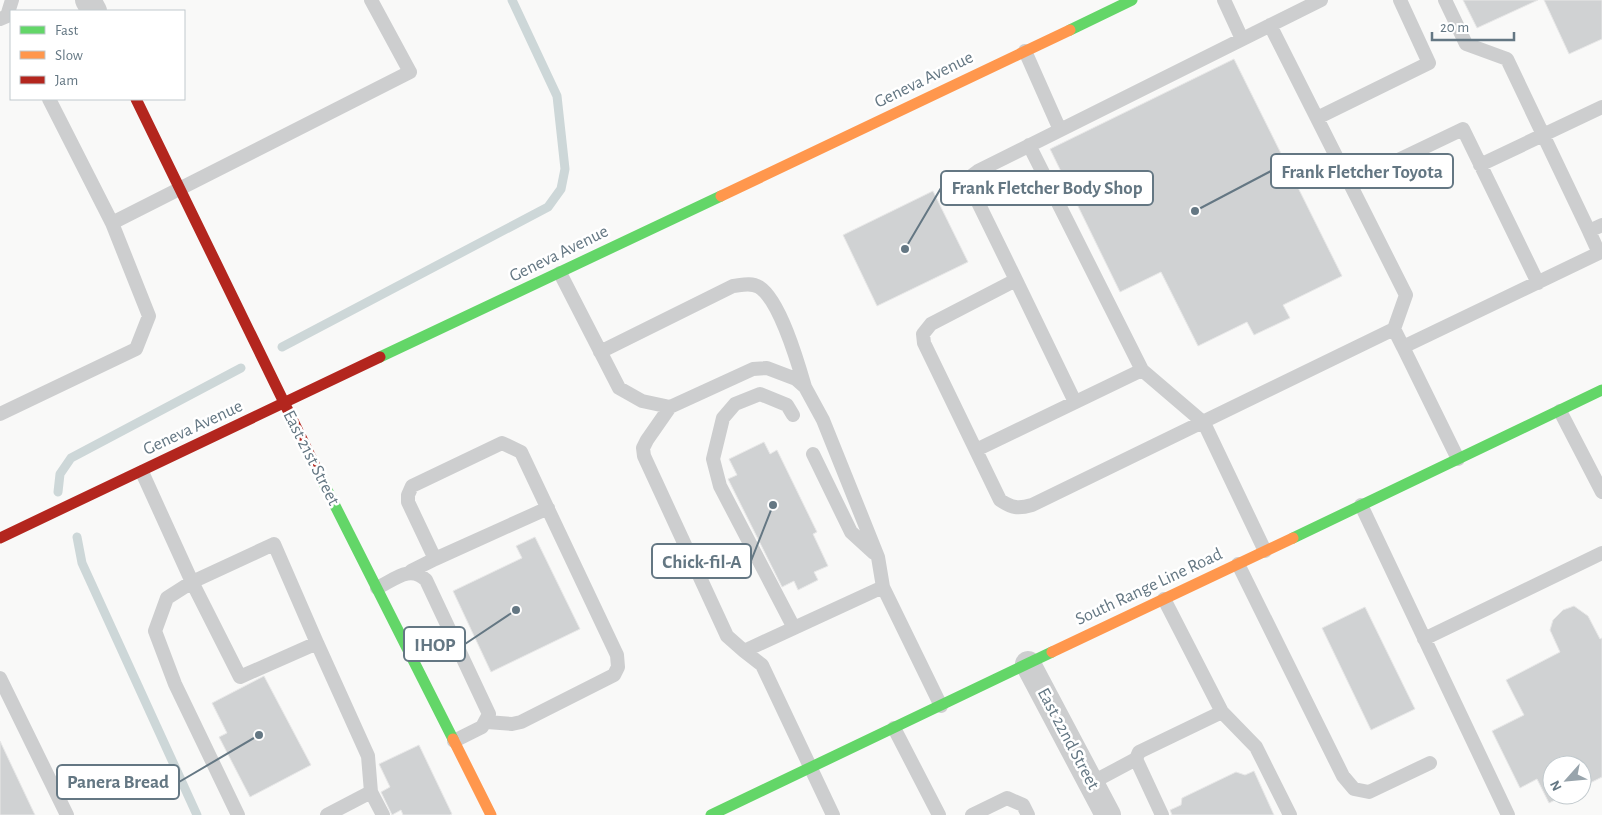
<svg xmlns="http://www.w3.org/2000/svg" width="1602" height="815" font-family="'Alegreya Sans',sans-serif">
<style>
.lines{fill:none;stroke-linecap:round;stroke-linejoin:round}
.stream{stroke:#cdd7d8;stroke-width:9}
.building{fill:#d0d2d3;stroke:#e8e8e8}
.lane{stroke:#cdcecf;stroke-width:14}
.street{stroke:#cdcecf;stroke-width:26}
.fast{stroke:#63d668;stroke-width:11}
.slow{stroke:#ff974d;stroke-width:11}
.jam{stroke:#b3261e;stroke-width:11}
.labels{text-anchor:middle;dominant-baseline:central;stroke-width:5;stroke-linejoin:round;paint-order:stroke}
.street-label{font-size:18px;fill:#647783;stroke:#fff}
.leader{fill:none;stroke:#647783;stroke-width:2}
.callout-dot{fill:#647783;stroke:#fff;stroke-width:2}
.callout{fill:#fff;stroke:#647783;stroke-width:2}
.callout-label{font-size:19px;text-anchor:middle;font-weight:bold;fill:#647783}
</style>
<rect width="100%" height="100%" fill="#f9f9f8"/>
<g class="lines">
<path class="stream" d="M282,347L548,207L561,189L565,169L557,96L512,0
M58,492L60,474L71,458L241,368
M77,537L82,563L197,815"/>
</g>
<path class="building" d="M1463,0H1538L1477,28Z
M1544,0H1602V39L1569,54Z
M1234,59L1342,276L1283,305L1290,318L1254,335L1247,322L1198,346L1161,272L1120,292L1050,149Z
M933,191L968,262L877,306L843,235Z
M764,442L770,454L777,450L817,532L813,534L828,566L814,572L818,580L798,590L794,581L782,587L728,479L737,475L729,459Z
M535,537L580,629L491,672L453,591L522,558L516,546Z
M1574,606L1588,616L1600,639L1602,638V777L1582,787V765H1552V795H1565L1549,803L1537,779L1520,788L1492,731L1524,715L1506,680L1560,652L1550,630L1553,620L1563,610Z
M1365,607L1415,709L1371,730L1322,628Z
M264,676L311,765L250,797L219,737L227,733L212,703Z
M0,741L35,815H0Z
M419,745L452,814L450,815H403L401,810L392,815L381,792L390,787L379,764Z
M1254,771L1274,815H1172L1170,810L1181,805L1182,798L1236,772L1245,775Z"/>
<g class="lines">
<path class="lane" d="M1224,0L1242,39
M1321,0L978,171L970,177V186L1016,280L931,324L923,334L924,343L1000,500C1012,508 1018,509 1032,505L1394,329L1403,347L1599,253L1589,231L1602,225
M1445,0L1466,44L1507,59L1589,231
M0,19L7,16L12,0
M1270,25L1406,295L1394,329
M1025,51L1060,130
M49,99L112,223
M1317,118L1429,63L1400,0
M1029,145L1142,370L1204,423L1265,551
M1480,165L1602,107
M1350,183L1463,129L1538,283
M560,273L619,388L642,401L670,407
M1016,280L1075,402
M1403,347L1458,459
M600,352L733,286C742,285 751,282 759,287C780,300 798,363 805,387
M767,368L796,379L805,387L823,420L878,557L883,587L744,651L727,636L644,456L643,448L647,440L670,407L753,369Z
M1560,411L1602,492
M0,414L136,349L149,316L112,223L410,72L371,0
M793,415L787,405L760,394L735,404L723,418L713,459L720,486L794,628
M976,450L1142,370
M813,454L851,532L874,553
M142,472L192,582L240,677L317,643L274,544L192,582L167,598L155,631L175,684L238,815
M1361,505L1508,815
M435,559L548,508
M1238,564L1343,776L1354,789L1369,792L1430,763
M411,571L435,559L408,502V495L412,486L502,443L521,452L617,655L618,667L614,675L521,722L512,724L487,722
M883,587L941,706
M377,588C394,580 410,564 426,580L489,714L482,727L454,741
M1164,599L1222,712L1256,747L1290,815
M1424,639L1602,553
M317,643L368,756L371,792L327,815
M744,651L762,665L833,815
M0,678L67,815
M894,728L939,815
M1136,759L1162,815
M1091,783L1136,759L1139,752L1222,712
M371,792L383,815
M972,815L1007,798L1023,805L1028,815"/>
<path class="street" d="M88,0L94,11
M1028,664L1108,815"/>
<path class="fast" d="M1070,30L1132,0
M380,357L721,196
M317,470L453,739
M1293,538L1602,390
M711,815L1052,652"/>
<path class="slow" d="M721,196L1070,30
M1052,652L1293,538
M453,739L491,815"/>
<path class="jam" d="M136,99L317,470
M0,538L380,357"/>
</g>
<g class="labels">
<g class="street-label">
<text transform="translate(924 80) rotate(-26)">Geneva Avenue</text>
<text transform="translate(559 254) rotate(-26)">Geneva Avenue</text>
<text transform="translate(193 428) rotate(-25)">Geneva Avenue</text>
<text transform="translate(311 458) rotate(63)">East 21st Street</text>
<text transform="translate(1149 587) rotate(-25)">South Range Line Road</text>
<text transform="translate(1068 739) rotate(62)">East 22nd Street</text>
</g>
</g>
<path class="leader" d="M1195 211L1271 171M905 249L941 188M773 505L751 561M516 610L465 644M259 735L179 782"/>
<g class="callout-dot">
<circle cx="1195" cy="211" r="5"/>
<circle cx="905" cy="249" r="5"/>
<circle cx="773" cy="505" r="5"/>
<circle cx="516" cy="610" r="5"/>
<circle cx="259" cy="735" r="5"/>
</g>
<g class="callout">
<rect x="1271" y="154" width="182" height="34" rx="5"/>
<rect x="941" y="171" width="212" height="34" rx="5"/>
<rect x="652" y="544" width="99" height="34" rx="5"/>
<rect x="404" y="627" width="61" height="34" rx="5"/>
<rect x="57" y="765" width="122" height="34" rx="5"/>
</g>
<g class="callout-label">
<text x="1362" y="178">Frank Fletcher Toyota</text>
<text x="1047" y="194">Frank Fletcher Body Shop</text>
<text x="702" y="568">Chick-fil-A</text>
<text x="435" y="651">IHOP</text>
<text x="118" y="788">Panera Bread</text>
</g>
<rect x="10" y="10" width="175" height="90" fill="#ffffff" stroke="#c1c9cd"/>
<rect x="20" y="26" width="25" height="8" fill="#63d668" stroke="#c1c9cd"/>
<text x="55" y="35" font-size="15" fill="#647783">Fast</text>
<rect x="20" y="51" width="25" height="8" fill="#ff974d" stroke="#c1c9cd"/>
<text x="55" y="60" font-size="15" fill="#647783">Slow</text>
<rect x="20" y="76" width="25" height="8" fill="#b3261e" stroke="#c1c9cd"/>
<text x="55" y="85" font-size="15" fill="#647783">Jam</text>
<g transform="translate(1567 780) rotate(243)"><circle r="24" fill="#ffffff" stroke="#c1c9cd"/>
<path d="M0-4L9 19L0 12L-9 19Z" fill="#98a4ac"/>
<text y="-8" font-size="14" font-weight="bold" text-anchor="middle" fill="#647783">N</text>
</g>
<path d="M1432 32v8h82v-8" fill="none" stroke="#647783" stroke-width="2.5"/>
<text x="1440" y="32" font-size="15" fill="#647783" stroke="#ffffff" stroke-width="4" paint-order="stroke">20 m</text>
</svg>
